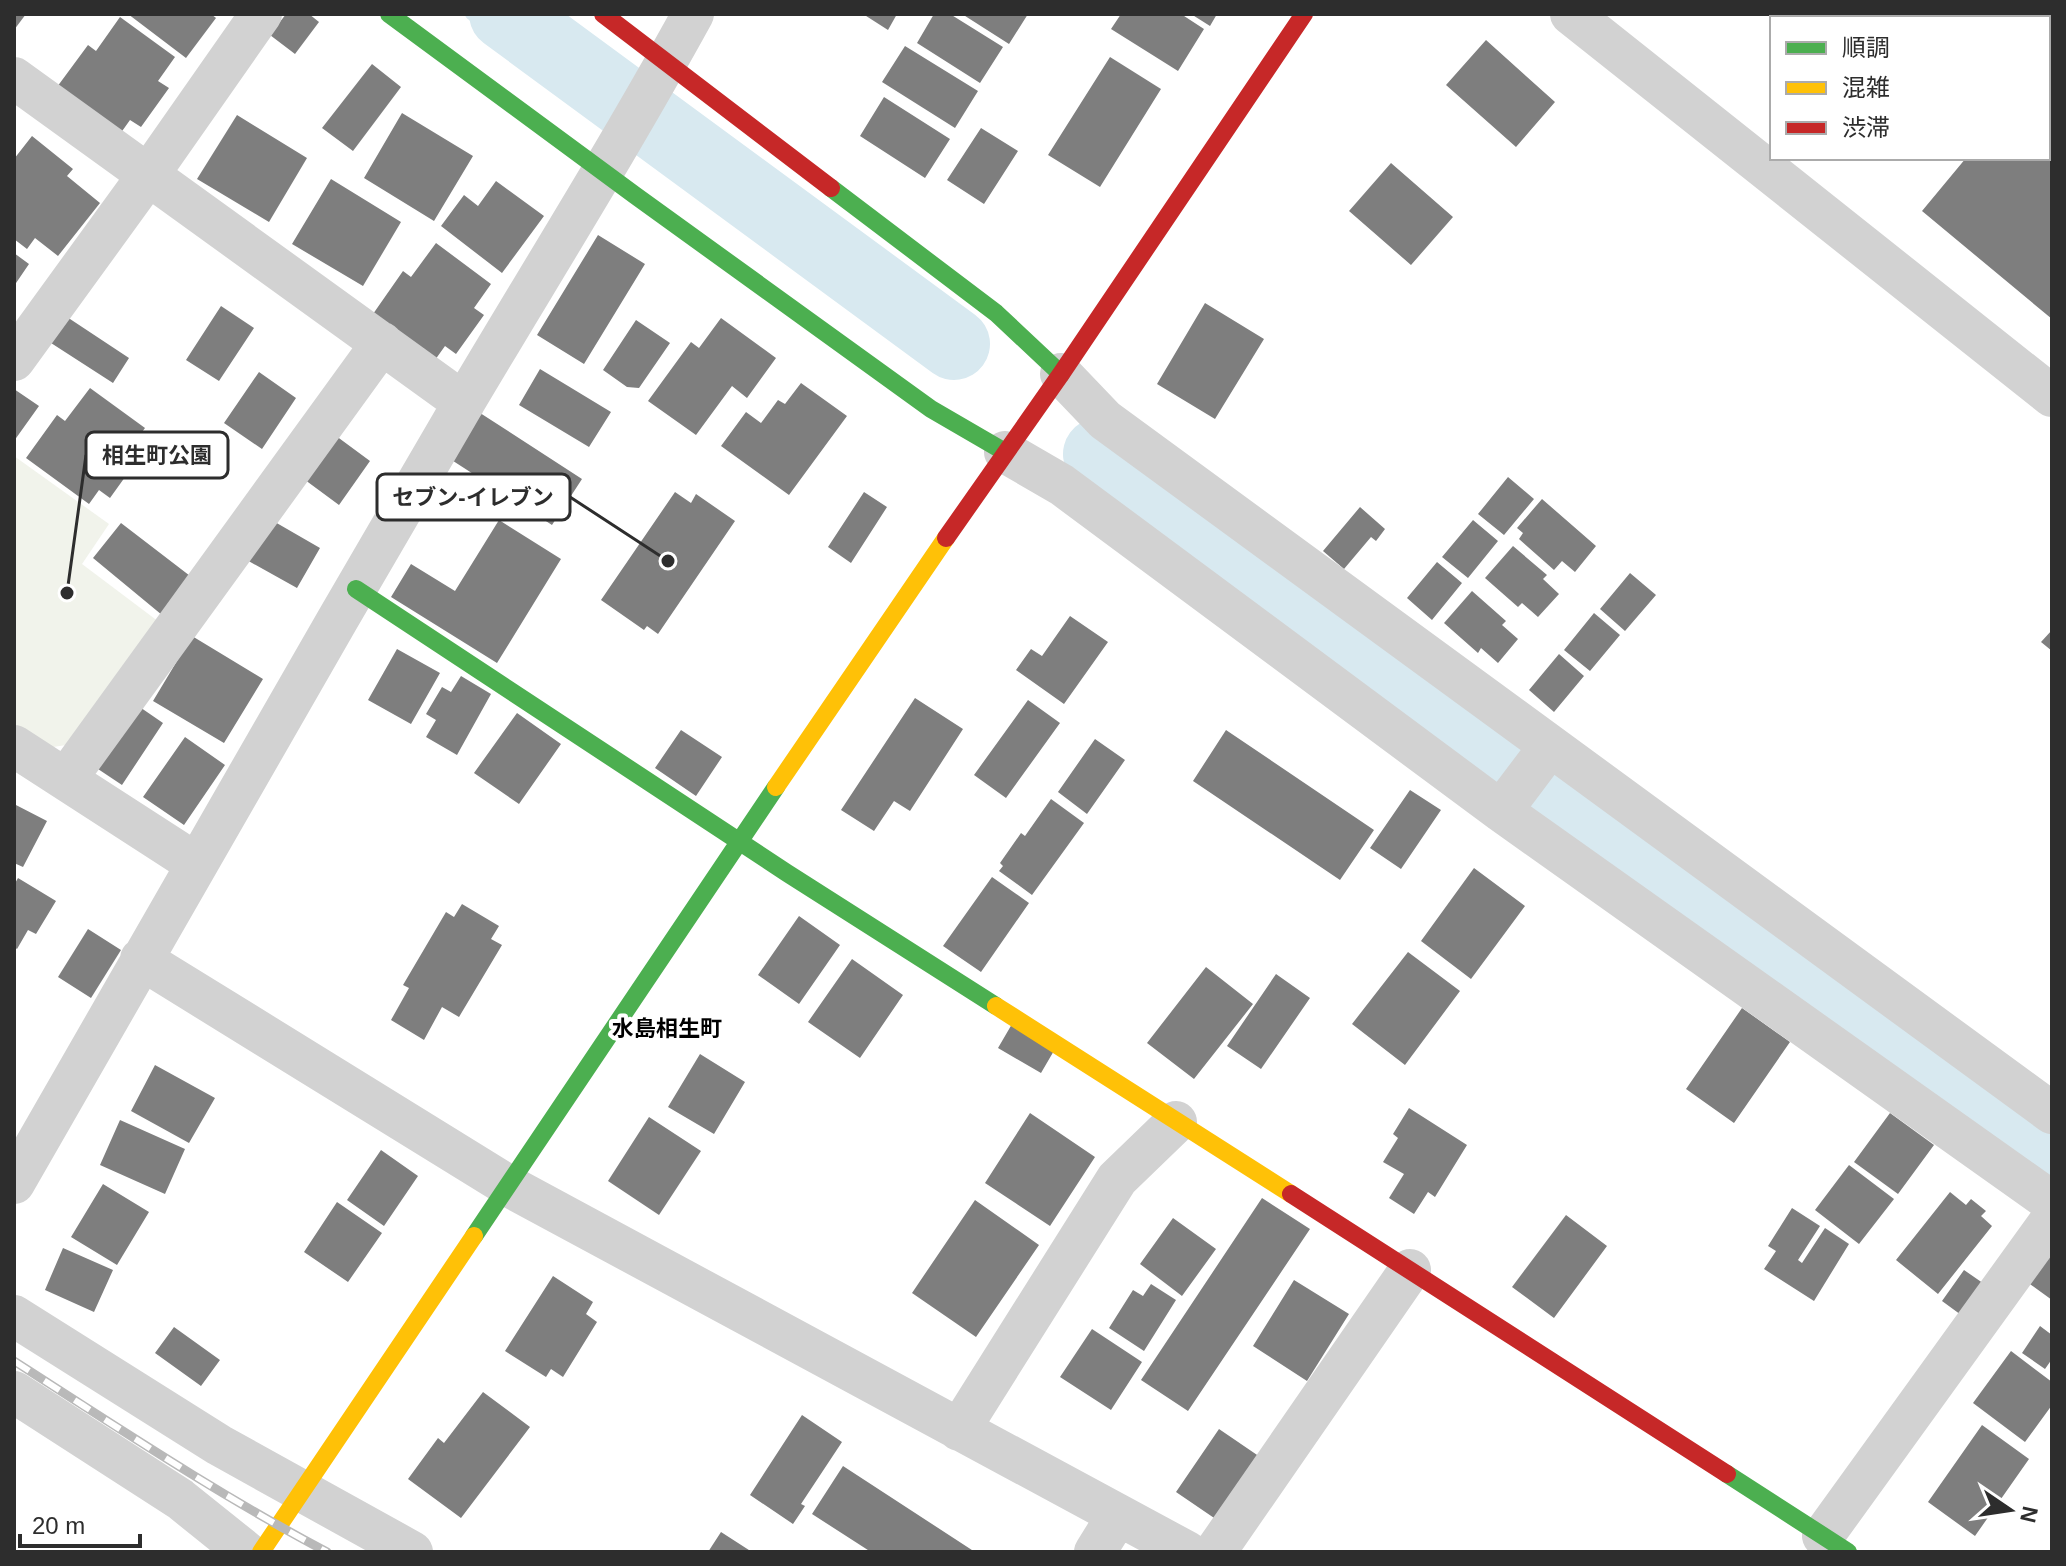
<svg xmlns="http://www.w3.org/2000/svg" width="2066" height="1566" font-family="Helvetica,'Noto Sans JP',sans-serif">
<style>
.green{fill:#f1f3eb}
.lines{fill:none;stroke-linecap:round;stroke-linejoin:round}
.stream{stroke:#d8e9f0;stroke-width:12}
.river{stroke:#d8e9f0;stroke-width:72}
.building{fill:#7e7e7e}
.street{stroke:#d2d2d2;stroke-width:42}
.fast{stroke:#4caf50;stroke-width:18}
.slow{stroke:#ffc107;stroke-width:18}
.jam{stroke:#c62828;stroke-width:18}
.rail-casing{stroke:#b9b9b9;stroke-width:9}
.rail{stroke:#fff;stroke-width:6;stroke-dasharray:18;stroke-linecap:butt}
.labels{text-anchor:middle;dominant-baseline:central;stroke-width:8;stroke-linejoin:round;paint-order:stroke}
.neighbourhood-label{font-size:22px;font-weight:bold;fill:#000;stroke:#fff}
.leader{fill:none;stroke:#2d2d2d;stroke-width:3}
.callout-dot{fill:#2d2d2d;stroke:#fff;stroke-width:3}
.callout{fill:#fff;stroke:#2d2d2d;stroke-width:3}
.callout-label{font-size:22px;text-anchor:middle;font-weight:bold;fill:#2d2d2d}
</style>
<rect width="100%" height="100%" fill="#fff"/>
<path class="green" d="M14,456L109,524L82,564L159,622L73,744L53,747L14,724Z"/>
<g class="lines">
<path class="stream" d="M471,14L938,366
M1087,472L1540,810L1822,1013"/>
<path class="river" d="M505,14L954,344
M1099,454L1689,894L2052,1153"/>
</g>
<path class="building" d="M14,14H26L14,30Z
M128,14H211L216,18L186,58Z
M286,14H309L319,22L295,54L270,35Z
M863,14H897L888,30Z
M934,14H950L1003,47L980,83L917,43Z
M962,14H1028L1009,44Z
M1121,14H1181L1204,29L1178,71L1111,29Z
M1191,14H1217L1210,26Z
M120,17L175,57L158,81L169,88L141,127L130,120L120,134L57,87L88,45L96,51Z
M1486,40L1555,102L1516,147L1446,85Z
M905,46L978,91L955,128L882,82Z
M2052,53V319L1922,211L1966,158H2048V58Z
M1110,57L1161,89L1100,187L1048,155Z
M372,64L401,87L353,151L322,128Z
M884,97L950,139L925,178L860,136Z
M402,113L473,156L434,221L364,178Z
M237,115L307,158L269,222L197,179Z
M981,128L1018,151L984,204L947,180Z
M32,136L73,169L67,176L100,203L58,256L35,238L27,249L14,239V159Z
M1391,163L1453,217L1411,265L1349,211Z
M331,179L401,222L363,286L292,244Z
M496,181L544,216L502,273L441,226L464,195L478,206Z
M598,235L645,264L584,364L537,335Z
M436,243L491,284L474,308L484,315L456,354L445,346L435,360L373,314L403,271L411,277Z
M14,253L29,264L14,286Z
M1205,303L1264,339L1215,419L1157,384Z
M221,306L254,328L219,381L186,360Z
M67,317L129,358L113,383L51,343Z
M721,318L776,358L747,398L732,386L696,435L648,401L691,342L699,348Z
M636,320L670,343L639,388L627,387L603,370Z
M540,369L611,412L589,447L519,405Z
M259,372L296,398L262,449L224,423Z
M801,383L847,416L789,495L721,446L746,412L761,423L778,400L785,404Z
M90,388L145,428L128,451L138,459L110,498L99,490L89,504L26,458L57,415L65,421Z
M14,389L39,406L14,441Z
M477,411L582,479L552,525L447,457Z
M328,430L370,461L339,505L297,474Z
M1508,477L1534,499L1504,535L1478,514Z
M675,492L691,503L696,494L735,521L658,634L647,626L644,630L601,600Z
M864,492L887,507L851,563L828,547Z
M1542,499L1596,546L1575,572L1562,561L1554,570L1519,539L1523,533L1517,528Z
M1360,507L1385,529L1376,541L1371,537L1344,569L1323,551Z
M268,518L320,548L297,588L245,559Z
M499,520L561,559L497,663L391,597L411,564L455,591Z
M1473,520L1498,541L1468,578L1442,557Z
M121,523L194,579L162,615L93,558Z
M1513,546L1547,575L1543,579L1559,594L1538,617L1522,603L1518,607L1485,578Z
M1437,562L1462,583L1432,620L1407,598Z
M1630,573L1656,595L1625,631L1600,609Z
M1472,591L1506,621L1502,625L1518,639L1498,663L1481,648L1478,653L1444,623Z
M1594,613L1620,635L1590,671L1564,650Z
M1070,616L1108,642L1064,704L1016,670L1031,649L1042,656Z
M2052,630V651L2041,642Z
M192,636L263,679L224,743L153,701Z
M397,649L440,673L411,724L368,700Z
M1559,654L1584,676L1554,712L1529,690Z
M461,676L491,694L457,755L426,737L436,720L426,714L442,687L451,692Z
M915,698L963,729L910,811L894,801L874,831L841,810Z
M1028,700L1060,723L1006,798L974,775Z
M131,701L163,723L122,785L89,763Z
M517,713L561,744L519,804L474,773Z
M681,730L722,757L696,796L655,768Z
M1226,730L1374,830L1340,880L1193,781Z
M185,737L225,765L184,825L143,797Z
M1095,739L1125,760L1087,814L1058,792Z
M1410,790L1441,810L1401,869L1370,848Z
M1051,799L1084,823L1032,895L999,871L1003,866L1000,863L1021,833L1025,836Z
M14,804L47,821L23,867L14,863Z
M1474,868L1525,906L1471,979L1421,941Z
M992,877L1029,903L981,972L943,946Z
M18,878L56,901L36,934L28,930L17,949L14,947V885Z
M462,904L499,926L491,939L502,945L459,1017L442,1007L424,1040L391,1020L409,988L403,985L446,912L454,917Z
M799,916L840,945L799,1004L758,975Z
M88,929L121,950L91,998L58,977Z
M1408,952L1460,991L1405,1065L1352,1024Z
M852,959L903,995L860,1058L808,1022Z
M1206,967L1253,1004L1194,1079L1147,1043Z
M1276,974L1310,998L1261,1069L1227,1046Z
M1742,1008L1790,1042L1734,1123L1686,1089Z
M1012,1024L1055,1049L1041,1073L998,1048Z
M700,1054L745,1082L714,1134L668,1107Z
M155,1065L215,1098L189,1143L131,1111Z
M1409,1108L1467,1145L1435,1197L1428,1192L1414,1214L1389,1198L1404,1174L1383,1162L1398,1138L1393,1134Z
M1030,1113L1095,1157L1050,1226L985,1183Z
M1890,1113L1934,1145L1898,1194L1854,1162Z
M649,1117L701,1151L659,1215L608,1181Z
M120,1120L185,1149L165,1194L100,1165Z
M381,1150L418,1176L384,1226L347,1200Z
M1849,1165L1894,1199L1859,1244L1815,1210Z
M103,1184L149,1212L117,1265L71,1237Z
M1950,1192L1966,1205L1971,1199L1986,1211L1981,1216L1992,1226L1938,1294L1896,1260Z
M1262,1198L1310,1229L1188,1411L1141,1380Z
M975,1200L1039,1245L976,1337L912,1293Z
M337,1202L382,1233L348,1282L304,1252Z
M1792,1208L1820,1226L1798,1260L1802,1263L1825,1228L1849,1244L1814,1301L1764,1269L1776,1251L1768,1246Z
M1566,1215L1607,1246L1554,1318L1512,1287Z
M1173,1218L1216,1249L1182,1296L1140,1264Z
M63,1248L113,1270L94,1312L45,1290Z
M2052,1248V1300L2027,1282Z
M1964,1270L1990,1288L1968,1320L1942,1301Z
M553,1276L593,1302L586,1314L597,1322L563,1377L551,1369L546,1377L505,1351Z
M1294,1280L1349,1314L1307,1381L1253,1346Z
M1151,1284L1176,1300L1144,1351L1109,1328L1133,1290L1143,1296Z
M2040,1326L2052,1335V1359L2045,1369L2022,1353Z
M174,1327L220,1360L201,1386L155,1353Z
M1092,1329L1142,1362L1111,1410L1060,1377Z
M2011,1351L2052,1382V1405L2025,1442L1973,1403Z
M483,1392L530,1427L461,1518L408,1479L438,1438L444,1443Z
M802,1415L842,1442L801,1504L805,1506L793,1524L750,1495Z
M1982,1425L2029,1459L1975,1536L1928,1502Z
M1219,1429L1263,1459L1220,1522L1176,1492Z
M843,1466L975,1552H871L812,1514Z
M721,1532L752,1552H708Z"/>
<g class="lines">
<path class="street" d="M1571,14L2052,396
M14,78L464,403
M14,360L149,174L261,14
M1061,374L1105,420L2052,1113
M1005,452L1062,485L1501,811L2052,1202
M14,746L195,863
M66,779L382,343
M1501,811L1550,746
M141,959L507,1185L1187,1552
M14,1183C162,923 311,664 462,406C539,276 620,147 693,14
M14,1316L219,1445L412,1552
M14,1392L180,1499L246,1552
M959,1430L1117,1179L1176,1122
M1823,1536L2052,1219
M1095,1552L1118,1515
M1215,1552L1410,1270"/>
<path class="fast" d="M389,14L636,196L931,409L1005,452
M831,188L996,313L1061,374
M356,589L787,873L996,1006
M474,1236L776,787
M1727,1474L1848,1552"/>
<path class="slow" d="M776,787L946,538
M996,1006L1291,1194
M261,1552L474,1236"/>
<path class="jam" d="M603,14L831,188
M946,538L1061,374L1304,14
M1291,1194L1727,1474"/>
<defs>
<path id="rail" d="M14,1361C117,1427 219,1495 327,1552"/>
</defs>
<use href="#rail" class="rail-casing"/>
<use href="#rail" class="rail"/>
</g>
<g class="labels">
<g class="neighbourhood-label">
<text x="667" y="1028">水島相生町</text>
</g>
</g>
<path class="leader" d="M67 593L86 455M668 561L570 497"/>
<g class="callout-dot">
<circle cx="67" cy="593" r="8"/>
<circle cx="668" cy="561" r="8"/>
</g>
<g class="callout">
<rect x="86" y="432" width="142" height="46" rx="8"/>
<rect x="377" y="474" width="193" height="46" rx="8"/>
</g>
<g class="callout-label">
<text x="157" y="463">相生町公園</text>
<text x="473" y="505">セブン-イレブン</text>
</g>
<rect width="2066" height="1566" fill="none" stroke="#2d2d2d" stroke-width="32"/>
<rect x="1770" y="16" width="280" height="144" fill="#ffffff" stroke="#ababab" stroke-width="2"/>
<rect x="1786" y="42" width="40" height="12" fill="#4caf50" stroke="#ababab" stroke-width="2"/>
<text x="1842" y="56" font-size="24" fill="#2d2d2d">順調</text>
<rect x="1786" y="82" width="40" height="12" fill="#ffc107" stroke="#ababab" stroke-width="2"/>
<text x="1842" y="96" font-size="24" fill="#2d2d2d">混雑</text>
<rect x="1786" y="122" width="40" height="12" fill="#c62828" stroke="#ababab" stroke-width="2"/>
<text x="1842" y="136" font-size="24" fill="#2d2d2d">渋滞</text>
<g transform="translate(2010 1510) rotate(103)" stroke="#ffffff" stroke-width="6" paint-order="stroke">
<path d="M0-6L14 30L0 20L-14 30Z" fill="#2d2d2d"/>
<text y="-12" font-size="22" font-weight="bold" text-anchor="middle" fill="#2d2d2d">N</text>
</g>
<path d="M20 1534v12h120v-12" fill="none" stroke="#2d2d2d" stroke-width="4"/>
<text x="32" y="1534" font-size="24" fill="#2d2d2d" stroke="#ffffff" stroke-width="6" paint-order="stroke">20 m</text>
</svg>
